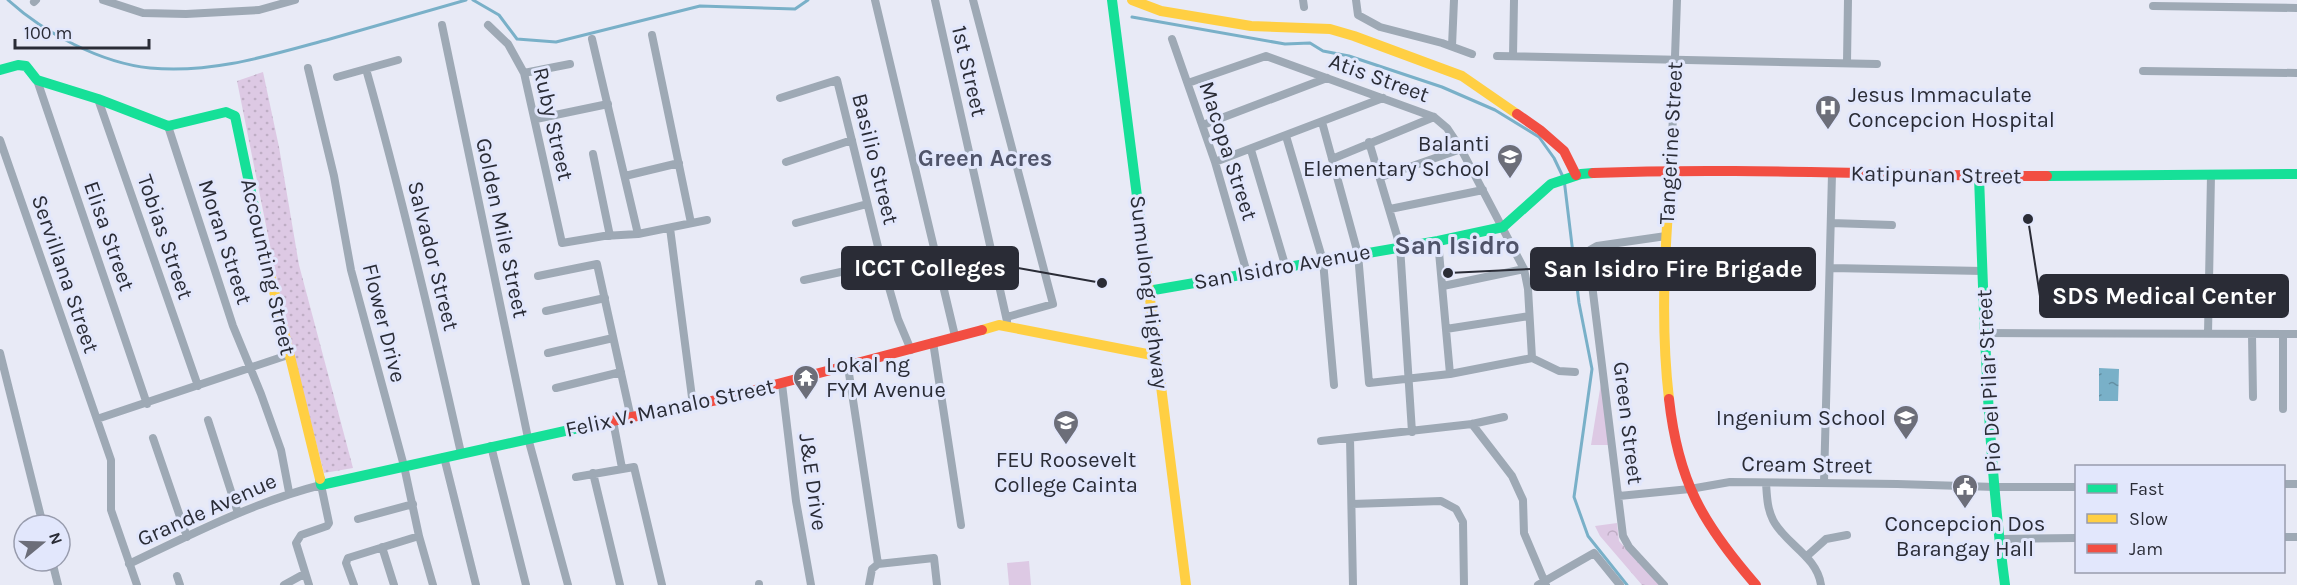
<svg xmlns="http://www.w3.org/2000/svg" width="2297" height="585" font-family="Karla,sans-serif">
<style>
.grass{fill:url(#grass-dots)}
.park{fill:url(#park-crowns)}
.garden{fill:#ddc9e4}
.water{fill:url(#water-ripples)}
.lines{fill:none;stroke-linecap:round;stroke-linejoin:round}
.stream{stroke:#79b0c8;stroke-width:3}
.street{stroke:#9ea9b5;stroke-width:8}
.fast{stroke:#16e098;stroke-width:10}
.slow{stroke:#ffcf43;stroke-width:10}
.jam{stroke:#f24e42;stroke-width:10}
.labels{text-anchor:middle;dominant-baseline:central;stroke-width:6;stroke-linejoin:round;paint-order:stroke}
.street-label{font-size:22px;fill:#2a2c36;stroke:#e2e7fc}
.poi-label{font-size:22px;fill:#2a2c36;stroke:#e2e7fc;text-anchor:start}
.neighbourhood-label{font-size:24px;font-weight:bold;fill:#50546a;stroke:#e2e7fc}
.quarter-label{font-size:26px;font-weight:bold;fill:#50546a;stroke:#e2e7fc}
.leader{fill:none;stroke:#2a2c36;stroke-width:2}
.callout-dot{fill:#2a2c36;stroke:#e2e7fc;stroke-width:2}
.callout{fill:#2a2c36;stroke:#2a2c36;stroke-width:2}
.callout-label{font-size:24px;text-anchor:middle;font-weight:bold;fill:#fff}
</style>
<defs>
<pattern id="grass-dots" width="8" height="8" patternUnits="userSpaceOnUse" patternTransform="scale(1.5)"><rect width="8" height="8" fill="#ddc9e4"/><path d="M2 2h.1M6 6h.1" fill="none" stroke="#beadc4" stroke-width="1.8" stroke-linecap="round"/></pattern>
<pattern id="park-crowns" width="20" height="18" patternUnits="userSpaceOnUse" patternTransform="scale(1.5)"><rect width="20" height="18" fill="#ddc9e4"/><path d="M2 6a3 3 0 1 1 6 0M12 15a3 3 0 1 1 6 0" fill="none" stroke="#beadc4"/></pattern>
<pattern id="water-ripples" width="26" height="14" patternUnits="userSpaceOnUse" patternTransform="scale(1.5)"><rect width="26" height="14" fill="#79b0c8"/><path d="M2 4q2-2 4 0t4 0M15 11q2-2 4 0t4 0" fill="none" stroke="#638fa3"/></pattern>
</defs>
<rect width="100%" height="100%" fill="#e8eaf6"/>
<path class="grass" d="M263,72L279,147L299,265L353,468L324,473L288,335L237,81Z"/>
<path class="park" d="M1617,523L1619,541L1659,585H1642L1600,536L1595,526Z"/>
<path class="garden" d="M1601,383L1609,445H1591Z
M1029,561L1031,585H1009L1007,563Z"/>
<path class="water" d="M2099,368L2119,369L2118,401H2099Z"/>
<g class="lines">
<path class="stream" d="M8,0C44,33 101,63 150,68C212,74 271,55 330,39C375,26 420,13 466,0
M473,0L499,15L517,39L556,42L700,6L795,9L808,0
M1132,17L1285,44L1310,43L1323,51L1349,56L1442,87L1495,110L1539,137L1554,158L1564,179L1579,303L1592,369L1574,497L1588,536L1627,585"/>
<path class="street" d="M103,0L143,13L186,14L259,10L295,0
M875,0L955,336
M935,0L1007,321
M973,0L1053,304L1007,317
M1303,0L1304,7
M1356,0L1358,15L1380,27L1442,43L1472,54
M34,2L36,0
M2153,6L2297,8
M442,25L528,438L568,585
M488,25L508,44L524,73L562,243L604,236L638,234L707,220
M652,35L691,223
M592,39L638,234
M1172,39L1215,162L1247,273
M1452,46L1454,0
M1497,56L1877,64
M1513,56L1514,0
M1847,62L1848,0
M308,68L334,176L351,270L404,466L419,536L433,585
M366,69C402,196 432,324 461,453
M2143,71L2297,73
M524,73L570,64
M337,77L398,60
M37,80L147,404
M1188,83L1266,56L1434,117L1447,128L1461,149L1524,269L1528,289L1532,358
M780,98L837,80L882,263L898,319L911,350
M98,99L198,386
M536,119L608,104
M1322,122L1358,254L1369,383L1450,374L1532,358
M1203,125L1327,78
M168,126L233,326L261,394L281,450L289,492
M1286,136L1323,261L1334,385
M0,140L111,460V510L137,585
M1369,142L1400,246L1412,432
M1251,150L1286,268
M593,154L610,236
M1332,159L1434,117
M786,162L852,140
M1215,162L1383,98
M1671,170L1677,0
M625,176L679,163
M1381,177L1461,149
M1390,209L1483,190
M796,223L867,204
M1831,223L1892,225
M670,228L693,405
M1438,241L1450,374
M1831,268L1983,271
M538,276L597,264L631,418
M804,280L882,263
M1443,286L1524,269
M546,311L605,298
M1446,329L1529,316
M1985,333L2297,334
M2208,334L2211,175
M2252,335L2253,397
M933,342L961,525
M0,353L43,525
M548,353L613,338
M1532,358L1559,371L1575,372
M848,367L878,564
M782,384L796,501L811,585
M556,388L621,372
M2283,409V334
M97,419L288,355
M208,420L238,513
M613,421L622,468
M1472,424L1512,476L1523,500L1524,533L1546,585
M153,438L187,537
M1350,438L1353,585
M1321,441L1472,424L1504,417
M491,446L526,585
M444,457L476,585
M593,473L620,585
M576,477L634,467L662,585
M1824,482L1832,174
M1766,483C1767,496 1767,508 1773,520C1785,544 1817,556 1821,585
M2284,484H2297
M1619,496L1690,489L1730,482L1897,484L1995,487H2076
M1352,504L1441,501L1456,509L1463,522L1464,585
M358,519L413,504
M2284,537H2297
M1999,539L2076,538
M382,547L394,585
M1807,556L1826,539L1847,535
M52,561L58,585
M129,564C192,534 254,502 321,485L329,523L327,526L301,535L296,543L309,585
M177,576L180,585
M759,584V585
M284,585L304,574
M354,585L346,563L348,558L419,536
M869,585L872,569L878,564L934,558L937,585
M1538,585L1594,553L1620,585
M1664,585L1629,547L1623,536L1589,260L1590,250L1597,246L1666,236"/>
<path class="fast" d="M1112,0L1146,267
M0,70L18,65L26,66L37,80L98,99L168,126L226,112L235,116L259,230
M1979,176C1984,312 1987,450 2005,585
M2047,176L2297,174
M1148,291L1438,241L1503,227L1551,184L1581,174L1593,173
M320,479L321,485L592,425"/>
<path class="slow" d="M1132,0L1161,11L1251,26L1330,29L1354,36L1462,76L1517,114
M259,230L320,479
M1146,267L1186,585
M982,330L999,325L1157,356
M1669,399C1660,322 1665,246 1671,170"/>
<path class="jam" d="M1517,114L1540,130L1564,151L1576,175
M1593,173C1744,167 1895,176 2047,176
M1669,399C1678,481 1702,523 1756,585
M592,425L717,400L982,330"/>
</g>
<defs>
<symbol id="hospital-pin" viewBox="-11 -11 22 30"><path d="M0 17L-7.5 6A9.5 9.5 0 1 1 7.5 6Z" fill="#6c6e79" stroke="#e2e7fc"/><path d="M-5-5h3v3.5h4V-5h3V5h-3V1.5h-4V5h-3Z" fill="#fff"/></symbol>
<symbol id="school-pin" viewBox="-11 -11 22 30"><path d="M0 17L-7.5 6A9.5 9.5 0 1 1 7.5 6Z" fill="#6c6e79" stroke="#e2e7fc"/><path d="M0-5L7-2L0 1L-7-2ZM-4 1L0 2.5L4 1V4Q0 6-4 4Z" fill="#fff"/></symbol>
<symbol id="temple-pin" viewBox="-11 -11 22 30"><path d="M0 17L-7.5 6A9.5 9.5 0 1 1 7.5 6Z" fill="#6c6e79" stroke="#e2e7fc"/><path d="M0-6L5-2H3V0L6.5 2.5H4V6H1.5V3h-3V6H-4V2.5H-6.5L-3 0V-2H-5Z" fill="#fff"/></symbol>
<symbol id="civic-pin" viewBox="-11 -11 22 30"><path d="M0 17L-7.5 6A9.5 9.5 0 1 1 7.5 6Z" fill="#6c6e79" stroke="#e2e7fc"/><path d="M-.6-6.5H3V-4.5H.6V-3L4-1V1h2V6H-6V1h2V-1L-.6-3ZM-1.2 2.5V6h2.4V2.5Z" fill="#fff"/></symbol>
</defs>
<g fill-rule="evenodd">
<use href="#hospital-pin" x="1813" y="93" width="30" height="40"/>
<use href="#school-pin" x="1495" y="142" width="30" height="40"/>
<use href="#temple-pin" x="791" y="363" width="30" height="40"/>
<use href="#school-pin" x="1891" y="403" width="30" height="40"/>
<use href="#school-pin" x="1051" y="408" width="30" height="40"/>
<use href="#civic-pin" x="1950" y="472" width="30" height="40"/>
</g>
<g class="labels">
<g class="street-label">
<text transform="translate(969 71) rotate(77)">1st Street</text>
<text transform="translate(1379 78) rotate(20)">Atis Street</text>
<text transform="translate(553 124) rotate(77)">Ruby Street</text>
<text transform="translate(1671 143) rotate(-87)">Tangerine Street</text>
<text transform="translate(1228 151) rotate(72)">Macopa Street</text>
<text transform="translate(875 159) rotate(76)">Basilio Street</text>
<text transform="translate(1936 175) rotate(1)">Katipunan Street</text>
<text transform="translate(502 228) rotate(78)">Golden Mile Street</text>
<text transform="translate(109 236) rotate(71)">Elisa Street</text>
<text transform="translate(165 237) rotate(71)">Tobias Street</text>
<text transform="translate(225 242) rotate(72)">Moran Street</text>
<text transform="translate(433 256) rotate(76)">Salvador Street</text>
<text transform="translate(268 267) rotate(77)">Accounting Street</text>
<text transform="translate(1282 267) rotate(-10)">San Isidro Avenue</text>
<text transform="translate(65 274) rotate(71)">Servillana Street</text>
<text transform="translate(1149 292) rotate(83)">Sumulong Highway</text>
<text transform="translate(384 323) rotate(76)">Flower Drive</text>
<text transform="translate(1989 381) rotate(-93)">Pio Del Pilar Street</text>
<text transform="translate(670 408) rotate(-12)">Felix V. Manalo Street</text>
<text transform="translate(1628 423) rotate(83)">Green Street</text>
<text transform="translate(1807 465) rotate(1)">Cream Street</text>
<text transform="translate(813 482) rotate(82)">J&amp;E Drive</text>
<text transform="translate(207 510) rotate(-24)">Grande Avenue</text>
</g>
<g class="poi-label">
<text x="1848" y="95">Jesus Immaculate<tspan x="1848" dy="25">Concepcion Hospital</tspan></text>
<text x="1490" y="144" text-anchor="end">Balanti<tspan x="1490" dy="25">Elementary School</tspan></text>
<text x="826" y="365">Lokal ng<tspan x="826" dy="25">FYM Avenue</tspan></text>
<text x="1886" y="418" text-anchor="end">Ingenium School</text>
<text x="1066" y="460" text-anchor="middle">FEU Roosevelt<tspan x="1066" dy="25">College Cainta</tspan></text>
<text x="1965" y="524" text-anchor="middle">Concepcion Dos<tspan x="1965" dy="25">Barangay Hall</tspan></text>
</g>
<g class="neighbourhood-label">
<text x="985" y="158">Green Acres</text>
</g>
<g class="quarter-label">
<text x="1457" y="245">San Isidro</text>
</g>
</g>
<path class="leader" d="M1102 283L1018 268M1448 273L1531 269M2028 219L2040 296"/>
<g class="callout-dot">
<circle cx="1102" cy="283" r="6"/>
<circle cx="1448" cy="273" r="6"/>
<circle cx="2028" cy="219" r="6"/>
</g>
<g class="callout">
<rect x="842" y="247" width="176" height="42" rx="6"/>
<rect x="1531" y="248" width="284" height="42" rx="6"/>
<rect x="2040" y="275" width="248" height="42" rx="6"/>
</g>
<g class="callout-label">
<text x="930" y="276">ICCT Colleges</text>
<text x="1673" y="277">San Isidro Fire Brigade</text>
<text x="2164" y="304">SDS Medical Center</text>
</g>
<rect x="2075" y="465" width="210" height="108" fill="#e2e7fc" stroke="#989cad" stroke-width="1.5"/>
<rect x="2087" y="484" width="30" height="9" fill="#16e098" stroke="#989cad" stroke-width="1.5"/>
<text x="2129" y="495" font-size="18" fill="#2a2c36">Fast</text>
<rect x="2087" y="514" width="30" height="9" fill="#ffcf43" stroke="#989cad" stroke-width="1.5"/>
<text x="2129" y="525" font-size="18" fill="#2a2c36">Slow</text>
<rect x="2087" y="544" width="30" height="9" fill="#f24e42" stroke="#989cad" stroke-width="1.5"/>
<text x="2129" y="555" font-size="18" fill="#2a2c36">Jam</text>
<g transform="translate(42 543) rotate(71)"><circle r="28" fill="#e2e7fc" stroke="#989cad" stroke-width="1.5"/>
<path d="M0-4.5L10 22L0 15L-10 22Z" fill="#6c6e79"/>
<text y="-9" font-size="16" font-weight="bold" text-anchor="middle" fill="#2a2c36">N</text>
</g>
<path d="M15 39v9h134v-9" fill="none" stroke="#2a2c36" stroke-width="3"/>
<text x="24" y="39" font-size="18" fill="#2a2c36" stroke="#e2e7fc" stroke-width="4.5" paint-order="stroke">100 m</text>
</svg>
